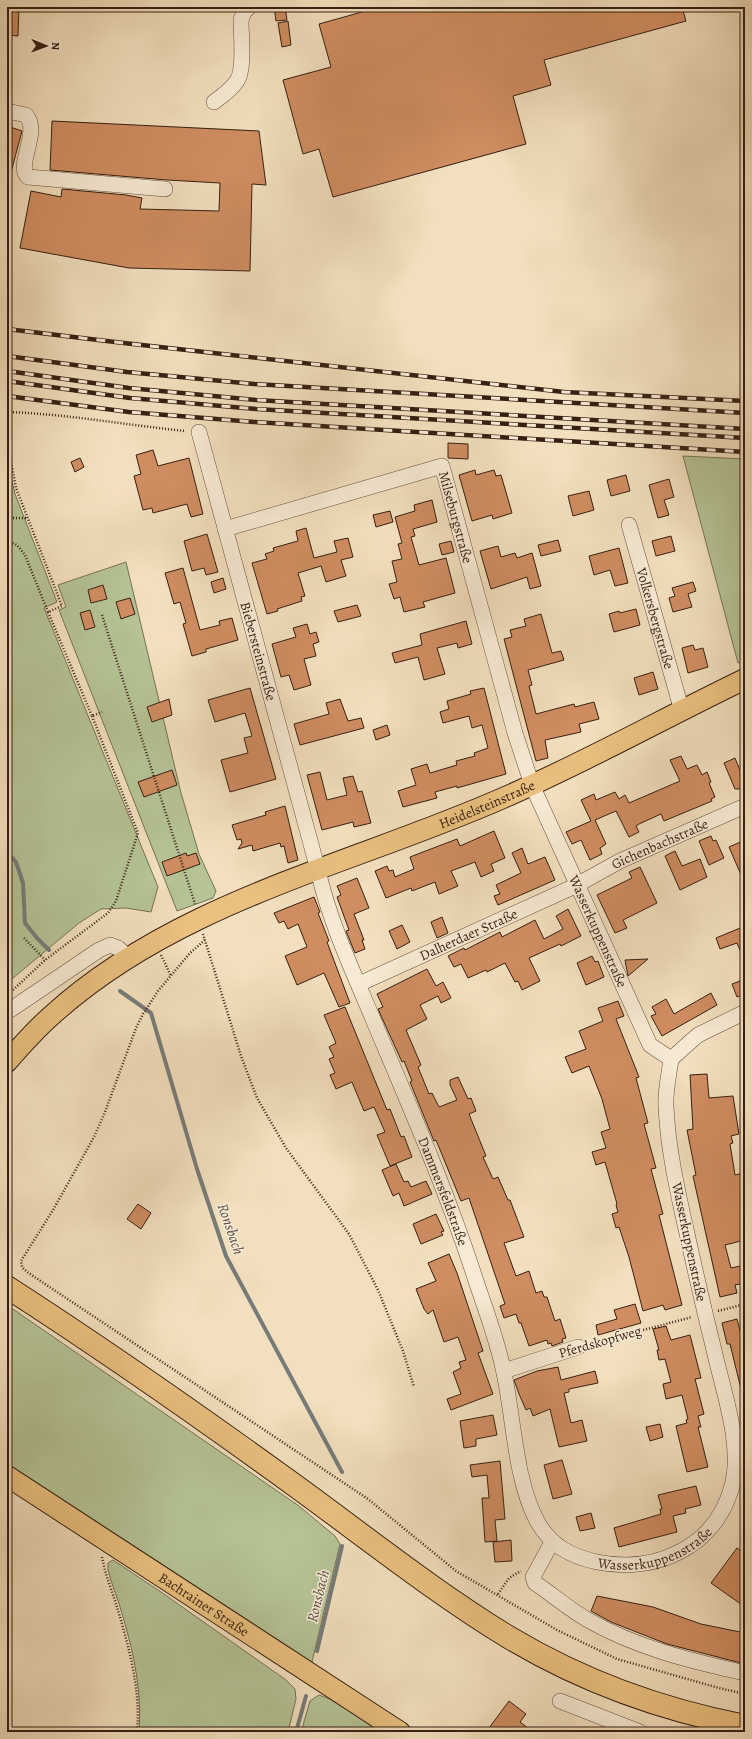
<svg xmlns="http://www.w3.org/2000/svg" width="752" height="1739" font-family="Alegreya,serif">
<style>
.green{fill:#b5c395;stroke:#767154}
.lines{fill:none;stroke-linecap:round;stroke-linejoin:round}
.stream{stroke:#777b79;stroke-width:4}
.building{fill:#cf8d61;stroke:#361f13}
.minor-casing{stroke:#654f3e;stroke-width:16}
.major-casing{stroke:#361f13;stroke-width:22}
.highway-casing{stroke:#361f13;stroke-width:24}
.path{stroke:#361f13;stroke-width:2.5;stroke-dasharray:1 2;stroke-linecap:butt}
.minor{stroke:#f7ead4;stroke-width:15}
.major{stroke:#e9c07e;stroke-width:20}
.highway{stroke:#e9c07e;stroke-width:22}
.rail-casing{stroke:#361f13;stroke-width:4.5}
.rail{stroke:#f7ead4;stroke-width:3;stroke-dasharray:9;stroke-linecap:butt}
.labels{text-anchor:middle;dominant-baseline:central;stroke-width:3;stroke-linejoin:round;paint-order:stroke}
.street-label{font-size:14px;fill:#361f13;stroke:#f7ead4}
.water-label{font-size:15px;font-style:italic;fill:#564d46;stroke:#f7ead4}
</style>
<rect width="100%" height="100%" fill="#f2dfbd"/>
<filter id="stains"><feTurbulence type="fractalNoise" baseFrequency=".005" numOctaves="4"/><feColorMatrix values="0 0 0 0 .2 0 0 0 0 .09 0 0 0 0 .02 0 0 0 .5 -.17"/></filter>
<radialGradient id="worn" r=".72"><stop offset=".6" stop-color="#630" stop-opacity="0"/><stop offset="1" stop-color="#630" stop-opacity=".3"/></radialGradient>
<path class="green" d="M683,456L745,459V660L738,663Z
M7,459L15,494L57,602L44,608L158,887L151,912L126,908L101,909L79,923L7,983Z
M126,562L181,793L199,854L216,891L213,898L177,911L59,610L66,607L58,585Z
M7,1305L299,1506L335,1536L340,1544L312,1662L7,1463Z
M113,1560L161,1592L286,1680L295,1689L296,1699L288,1732H139C142,1693 134,1654 123,1617C119,1601 112,1586 108,1570V1563Z
M319,1695L330,1699L384,1732H301L310,1701Z"/>
<g class="lines">
<path class="stream" d="M7,852L16,862L23,883L25,923L37,938L49,950
M120,991L151,1013L197,1169L226,1256L342,1472
M317,1651L342,1546
M296,1732L306,1696"/>
</g>
<path class="building" d="M7,7H19L18,36L7,35Z
M274,7H285L287,20L276,21Z
M360,7H682L686,21L544,60L551,85L513,96L526,144L333,197L319,149L303,154L283,80L331,67L319,24L362,12Z
M288,21L291,45L282,47L278,23Z
M52,121L259,131L266,185L252,184L250,271L129,268L20,248L31,191L61,197L62,189L126,195L142,198L140,209L219,211L220,183L167,180L50,170Z
M7,126L22,131L10,176H7Z
M448,443L468,444V459L448,458Z
M153,450L158,466L189,458L203,514L191,517L187,504L153,513L152,508L143,510L134,476L141,474L136,455Z
M80,458L84,467L75,472L71,462Z
M475,470L476,475L494,470L496,476L501,475L512,513L493,519L492,515L472,521L459,475Z
M626,475L630,491L611,496L607,480Z
M669,479L674,497L664,500L669,515L658,518L649,485Z
M589,491L594,510L573,516L568,496Z
M432,500L437,522L413,529L415,536L411,537L419,565L446,558L455,593L423,602L425,607L404,612L400,597L394,599L389,584L397,582L392,561L402,559L398,544L402,543L395,517L415,511L414,505Z
M390,511L393,522L376,527L373,515Z
M306,528L314,558L337,552L334,541L348,538L353,557L341,560L346,576L326,582L321,566L298,573L305,596L301,597L302,601L277,609L278,611L267,614L252,563L267,559L265,554L274,551L273,548L298,541L296,531Z
M207,534L218,572L206,575L204,568L192,571L184,541Z
M671,536L675,551L656,556L652,541Z
M558,540L561,551L541,556L538,545Z
M451,541L454,552L442,555L439,544Z
M498,546L501,557L515,553L517,558L532,553L541,586L530,589L527,577L491,589L480,551Z
M619,548L628,583L615,586L610,570L594,575L589,556Z
M183,568L200,630L220,625L219,621L232,618L238,640L206,649V652L192,656L183,624L186,623L180,602L174,604L165,573Z
M223,578L226,589L214,593L211,582Z
M693,582L696,591L688,594L692,607L673,612L669,598L675,596L672,588Z
M103,585L107,599L91,603L88,590Z
M130,598L135,614L121,619L116,602Z
M357,605L361,616L338,622L334,611Z
M636,609L640,625L614,632L609,614L619,611L620,613Z
M90,610L95,627L85,630L80,613Z
M541,614L552,653L561,651L564,660L528,670L532,685L529,686L536,714L574,704L575,707L594,702L599,719L579,724L581,732L545,740L548,758L536,761L504,639L512,637L510,630L526,626L524,619Z
M466,621L472,644L458,648L457,643L437,648L445,674L424,680L418,657L395,663L392,653L422,645L420,634Z
M307,624L310,634L316,632L319,642L313,644L316,656L304,659L311,685L294,690L289,675L281,677L272,644L296,637L293,628Z
M693,645L695,650L703,648L708,667L688,673L682,648Z
M653,672L658,689L639,695L634,678Z
M250,688L276,779L230,792L221,760L248,753L244,738L252,736L245,713L215,722L208,700Z
M484,688L506,774L457,788V786L435,792L437,798L403,807L398,791L416,785L411,769L427,764L430,773L457,765L456,761L475,756L474,753L488,748L482,725L472,728L469,716L443,723L440,712L449,709L447,701L471,694L470,691Z
M169,699L172,715L152,722L147,707Z
M340,699L348,721L361,718L364,728L300,745L294,724L329,714L326,703Z
M387,725L390,735L376,740L373,730Z
M681,756L687,769L697,765L702,775L707,772L711,782L709,783L715,797L711,799L712,801L664,821L661,814L639,824L636,826L639,832L629,837L616,811L595,820L606,844L600,848L602,854L590,860L581,840L572,844L566,832L591,821L581,800L594,794L596,800L615,792L619,799L625,795L629,803L680,781L670,760Z
M735,758L745,782V787L739,789H735L724,763Z
M172,770L177,785L144,797L138,782Z
M320,772L327,800L347,795L343,778L353,776L358,792L362,791L371,823L354,827L353,822L322,830L307,775Z
M285,806L298,860L288,863L284,846L281,847L280,843L253,851L252,845L238,849L242,843L241,839L237,840L232,825L266,815L265,812Z
M494,831L505,858L491,864L494,871L481,877L475,862L451,871L458,886L439,894L435,882L412,891L411,888L386,898L375,871L387,866L389,871L393,870L395,877L414,869L410,857L457,839L460,846Z
M711,836L713,841L716,840L724,858L709,865L699,841Z
M745,840V884L729,847Z
M522,848L528,864L545,857L555,880L498,905L494,896L500,894L496,885L521,873L512,853Z
M675,851L682,866L700,859L707,877L680,890L665,856Z
M186,853L187,856L196,853L200,864L167,876L162,862Z
M640,867L657,903L623,920L627,928L615,933L597,895L632,878L629,872Z
M357,878L369,908L354,914L364,940H362L365,949L355,953L346,931L349,930L337,897L341,895L337,886Z
M314,897L320,912L318,913L329,941L327,942L350,1003L339,1007L324,973L297,985L285,956L307,947L298,924L288,929L284,921L279,923L274,913Z
M568,909L581,936L561,946L560,944L529,958L540,981L522,990L518,981L515,982L505,963L487,972L486,970L468,978L461,964L454,967L448,956L464,948L465,950L500,932L502,937L535,920L544,939L563,929L556,916Z
M442,917L448,933L437,938L431,922Z
M402,925L410,942L397,949L389,931Z
M745,926V962L737,943L720,949L716,938Z
M592,956L595,962L598,961L604,977L586,985L577,963Z
M648,959L628,976L625,960Z
M427,969L436,986L443,982L451,998L441,1003L438,996L420,1005L427,1019L406,1030L421,1065L418,1067L429,1094L432,1093L439,1107L457,1100L450,1085V1080L458,1077L468,1099L471,1098L476,1111L469,1114L486,1156L483,1157L493,1179L498,1177L508,1200H510L524,1237L504,1243L516,1276L529,1271L536,1293L542,1291L544,1297H547L555,1321L560,1319L566,1338L562,1339L563,1342L552,1346L551,1343L548,1344L547,1340L529,1346L521,1323H519L516,1314L504,1318L500,1306L505,1304L469,1198L461,1201L436,1140L434,1141L410,1082L412,1081L404,1061L402,1062L378,1009L383,1007L377,994Z
M745,979V994L737,997L732,984Z
M711,993L717,1005L662,1036L651,1016L656,1014L652,1007L666,999L674,1014Z
M618,1001L624,1016L616,1019L639,1077L636,1078L648,1123L644,1124L656,1168L651,1169L663,1214L659,1215L682,1305L665,1310L663,1305L643,1311L629,1257L619,1227L616,1228L612,1214L618,1212L616,1205L617,1204L605,1162L596,1165L592,1152L606,1148L601,1132L610,1129L602,1099L589,1066L572,1073L565,1057L586,1049L579,1031L603,1021L598,1008Z
M345,1007L387,1110L390,1109L401,1137L404,1136L412,1157L390,1166L377,1135L385,1132L374,1107L364,1111L352,1082L336,1089L330,1075L335,1073L329,1059L334,1057L329,1047L336,1043L324,1015Z
M707,1074L709,1098L733,1096L739,1134L731,1136L733,1143L730,1144L735,1175L743,1173L745,1180V1238L740,1239L741,1241L725,1245L731,1268L745,1265V1283L735,1285L737,1293L720,1297L693,1176L696,1175L687,1130L693,1129L690,1075Z
M396,1164L404,1182L408,1181L411,1187L426,1181L432,1194L404,1206L399,1193L393,1196L382,1170Z
M138,1204L151,1213L141,1229L127,1219Z
M436,1214L444,1231L441,1232L443,1235L421,1244L413,1224Z
M449,1254L457,1273L483,1351L478,1353L493,1394L451,1410L447,1399L461,1394L453,1372L461,1368L459,1362L466,1360L458,1337L444,1342L433,1310L428,1314L424,1309L416,1289L436,1281L428,1263Z
M635,1304L641,1323L598,1335L596,1325L617,1319L614,1310Z
M737,1319L745,1350V1389H741L730,1344H727L722,1323Z
M666,1326L671,1340L690,1335L701,1378L695,1379L704,1414L698,1416L701,1427H698L708,1467L687,1472L676,1426L687,1423L686,1420L688,1419L682,1395L666,1399L663,1384L671,1382L665,1359L659,1360L657,1350H659L653,1329Z
M558,1367L561,1380L595,1371L598,1383L569,1389V1392L564,1393L571,1423L582,1420L587,1441L559,1447L550,1409L533,1416L530,1408L526,1410L519,1394L514,1380L537,1371Z
M493,1415L497,1435L476,1439V1446L464,1448L460,1421Z
M660,1424L663,1437L650,1441L646,1427Z
M562,1460L572,1494L553,1499L544,1465Z
M500,1461L505,1519L495,1520L497,1541L485,1542L482,1498H489L487,1475L472,1477L470,1465Z
M696,1486L701,1505L685,1509L686,1513L673,1516L677,1532L619,1547L614,1528L661,1514L660,1509H662L658,1495Z
M591,1513L595,1528L580,1531L576,1517Z
M511,1540L512,1561L495,1562L493,1542Z
M737,1548L745,1554V1607L711,1583Z
M597,1596L653,1607L701,1624L745,1633V1664L667,1644L611,1622L591,1611Z
M509,1701L526,1714L520,1722L533,1732H486Z"/>
<g class="lines">
<defs>
<g id="minor">
<path d="M214,102C222,96 231,90 237,81C245,69 241,35 241,20L244,12L249,7"/>
<path d="M7,111L26,115C41,132 15,166 28,177L165,189"/>
<path id="s1" d="M199,432L318,870C329,921 355,976 375,1024C411,1109 448,1194 476,1281C486,1311 498,1342 504,1373C514,1419 515,1480 537,1521C551,1546 570,1556 597,1562C656,1574 716,1547 732,1486C743,1445 723,1391 714,1350C704,1310 695,1270 686,1229C677,1189 668,1148 666,1107C665,1091 669,1075 671,1059"/>
<path id="s2" d="M629,525L682,711"/>
<path id="s3" d="M225,529L442,466L515,733L532,785L650,1045L671,1059"/>
<path id="s4" d="M359,984L573,887L620,861L745,806"/>
<path d="M7,1010H10L99,950L110,945L118,948L129,958"/>
<path d="M671,1059L698,1035L745,1012"/>
<path d="M504,1371L578,1347"/>
<path d="M552,1542L533,1577L535,1583C553,1595 570,1610 588,1620C637,1648 691,1661 745,1673"/>
<path d="M560,1701L640,1732"/>
</g>
<g id="major">
<path id="s5" d="M7,1062C21,1046 35,1030 51,1016C177,901 351,865 503,798C586,762 664,718 745,679"/>
<path id="s6" d="M7,1476L400,1732"/>
</g>
<path id="highway" d="M7,1287C106,1351 202,1418 297,1487C367,1538 436,1593 510,1638C582,1681 662,1710 745,1726"/>
</defs>
<use href="#minor" class="minor-casing"/>
<use href="#major" class="major-casing"/>
<use href="#highway" class="highway-casing"/>
<path class="path" d="M7,412C67,414 126,425 185,431
M7,442L16,488L62,606L48,612L92,716L102,712
M7,518H28
M7,541L17,545L25,555L48,612
M102,615L195,904
M203,934L241,1056L257,1098L286,1148L349,1234L378,1290L403,1351L414,1387
M24,938L45,960
M205,940L190,953L158,991L143,1014L136,1028L105,1112L94,1137L53,1210L21,1261L22,1267L27,1272L368,1499L456,1571L557,1630L617,1659L719,1688L745,1694
M161,955L171,976
M13,990L45,960L108,913L116,901L138,833L92,716
M718,1311L745,1304
M591,1344L692,1317
M102,1557C105,1574 112,1591 117,1607C129,1647 141,1691 137,1732
M498,1594L509,1578L521,1571"/>
<use href="#minor" class="minor"/>
<use href="#major" class="major"/>
<use href="#highway" class="highway"/>
<defs>
<path id="rail" d="M7,329L115,342L564,392L745,401
M7,356L127,372L254,384L745,413
M7,371L129,388L256,400L745,429
M7,381L130,398L256,409L745,438
M7,396L129,412L254,422L745,452"/>
</defs>
<use href="#rail" class="rail-casing"/>
<use href="#rail" class="rail"/>
</g>
<g class="labels">
<g class="street-label">
<text stroke="none"><textPath href="#s3" startOffset="279">Milseburgstraße</textPath></text>
<text stroke="none"><textPath href="#s2" startOffset="97">Volkersbergstraße</textPath></text>
<text stroke="none"><textPath href="#s1" startOffset="227">Biebersteinstraße</textPath></text>
<text stroke="none"><textPath href="#s5" startOffset="551">Heidelsteinstraße</textPath></text>
<text stroke="none"><textPath href="#s4" startOffset="332">Gichenbachstraße</textPath></text>
<text stroke="none"><textPath href="#s3" startOffset="718">Wasserkuppenstraße</textPath></text>
<text stroke="none"><textPath href="#s4" startOffset="120">Dalherdaer Straße</textPath></text>
<text stroke="none"><textPath href="#s1" startOffset="799">Dammersfeldstraße</textPath></text>
<text transform="translate(689 1242) rotate(78)">Wasserkuppenstraße</text>
<text transform="translate(600 1342) rotate(-16)">Pferdskopfweg</text>
<text stroke="none"><textPath href="#s1" startOffset="1280">Wasserkuppenstraße</textPath></text>
<text stroke="none"><textPath href="#s6" startOffset="235">Bachrainer Straße</textPath></text>
</g>
<g class="water-label">
<text transform="translate(231 1229) rotate(71)">Ronsbach</text>
<text transform="translate(318 1596) rotate(-76)">Ronsbach</text>
</g>
</g>
<rect width="752" height="1739" fill="none" stroke="#f2dfbd" stroke-width="24"/>
<rect x="8" y="8" width="736" height="1723" fill="none" stroke="#361f13" stroke-width="2"/>
<rect x="12" y="12" width="728" height="1715" fill="none" stroke="#361f13"/>
<g transform="translate(46 46) rotate(91)" stroke="#f7ead4" stroke-width="3" paint-order="stroke">
<path d="M0-3L7 15L0 10L-7 15Z" fill="#361f13"/>
<text y="-6" font-size="11" font-weight="bold" text-anchor="middle" fill="#361f13">N</text>
</g>
<rect width="100%" height="100%" filter="url(#stains)"/>
<rect width="100%" height="100%" fill="url(#worn)"/>
</svg>
